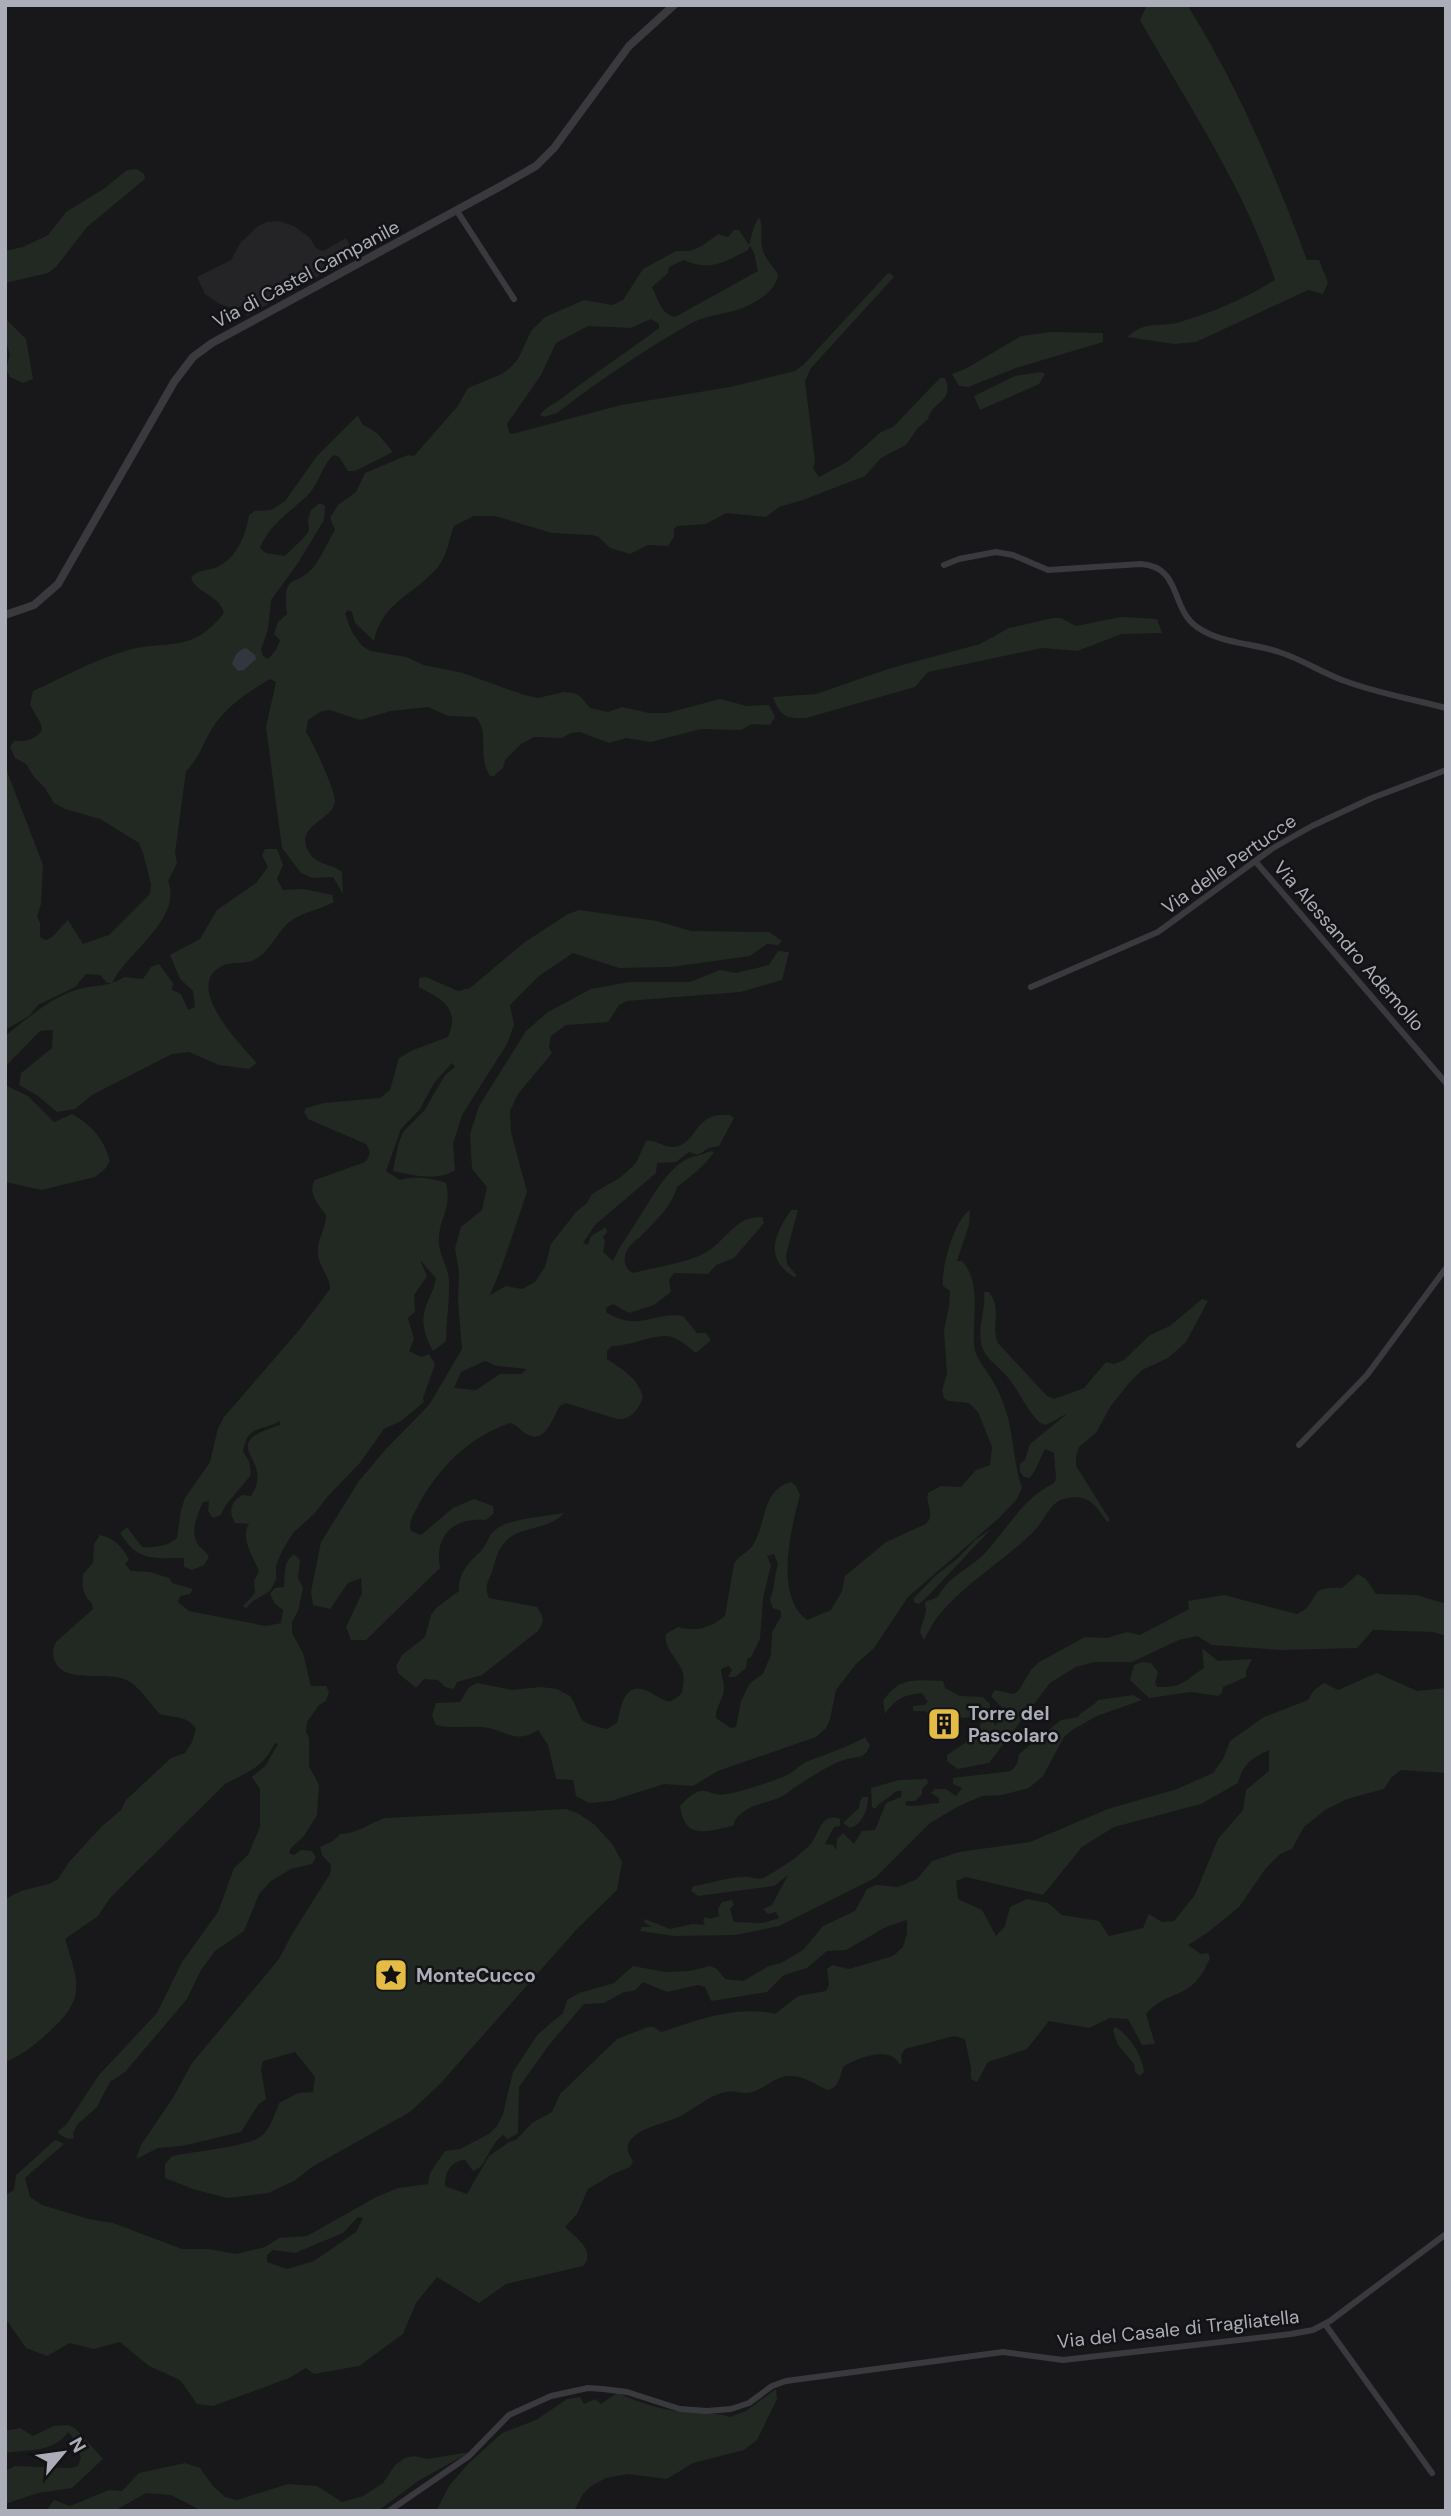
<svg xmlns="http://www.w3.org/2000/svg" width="1451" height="2516" font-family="'DM Sans',sans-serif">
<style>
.built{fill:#242326}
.green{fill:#222923;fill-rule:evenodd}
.water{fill:#30373e}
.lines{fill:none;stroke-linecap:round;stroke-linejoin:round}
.minor{stroke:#39393e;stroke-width:6}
.tertiary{stroke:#39393e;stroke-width:8}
.labels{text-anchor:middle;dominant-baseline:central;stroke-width:5;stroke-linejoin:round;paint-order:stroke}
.street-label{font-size:19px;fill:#abaeb8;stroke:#131214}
.poi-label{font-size:19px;font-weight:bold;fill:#abaeb8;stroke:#131214;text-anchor:start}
</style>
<rect width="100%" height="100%" fill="#181719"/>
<path class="built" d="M279,221L294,226L310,238L316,248L323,251L346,238L355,256L247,316L242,306L235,309L220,304L205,294L197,277L231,260L241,242L258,226L267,222Z"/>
<path class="green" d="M1147,5H1190L1189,8C1239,88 1274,172 1307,260H1319L1328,283L1323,294L1308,290L1196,342L1174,344L1127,337C1147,319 1160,329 1183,321C1214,312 1248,297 1275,280C1245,189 1187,103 1140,20Z
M137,169L144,174L145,179L87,227L56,267L48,273L5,283V251L23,247L48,235L66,212L105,188L127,170Z
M759,217C764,227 760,237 762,247C764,258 772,265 778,274C777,288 763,298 751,304C732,315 709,313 690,324C644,350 600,380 557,413L544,417L540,415C545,407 554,404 561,399C593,374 627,352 659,328V324L651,319L631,328L588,326L556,343L541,375L507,424L510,434L516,433L621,405L730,387L795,371L803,365L887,274L890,273L894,277L811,368L805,381L815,462L813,468L819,477L847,462L881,432L893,427L940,378H945C955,402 933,400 928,419L917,429L906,445L881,458L865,476L803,500L779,507L766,517L726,513L706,524L677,526L674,529V537L668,546L648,545L630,554L610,548L599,537L592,535L552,533L495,516H474L454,526C449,539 447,556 438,567C414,595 382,602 374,641L355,623L352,612L348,610L345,614L352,632L362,646L371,651L406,657L424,665L463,673L524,695L538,698L564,692L574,693L580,696L590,708L608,712L622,707L649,713H667L720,699L747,706L769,705L775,717L770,725L752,724L741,730L701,729L651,742L626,738L609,743L580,732L571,733L562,738L534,737L521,744L505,760L503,768L494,776H490C476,754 491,731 475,717L448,716L428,707L391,711L360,720L330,710L322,711L308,720L306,732C313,742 335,790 335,801C334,821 291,825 310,854C318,865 332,864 342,872L343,894L333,877L313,878L301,873L282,848L266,727L276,682L270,679C250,691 228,705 215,724C204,740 200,758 186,771L175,853L177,863L168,881C183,919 127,952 112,983H107L100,975L86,974L75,987L38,1005L29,1016L5,1030V766L43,865L41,904L37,916L40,923V937L46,940L52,937L68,920L83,944L109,935L150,894L151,884L143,853L139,843L100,819L65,809L54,803L45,788L34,777L26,764L15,758L10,747L14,741C26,741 34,741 42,730L41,724L30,705L33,691C62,678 92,661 122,652C167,637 189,657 224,613C219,594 197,594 191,578C198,569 207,571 217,567C237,558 246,535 249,515L255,511L271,510L285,501L317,456L358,415L362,424L377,433L393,452L355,471H348L339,457L333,455C322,466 319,483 309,494C292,511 269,524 260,548L266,553L285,556C293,547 302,541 309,531L308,520L311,510L320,503L325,506L324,520L298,563L271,600L268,629L261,650L263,656L268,659L276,650L280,640L274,634L278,622L287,614C282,569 296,590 315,565C323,554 328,541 335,530L330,518L338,505L356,492L365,473L408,455L414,456L457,407L468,388L502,374L510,368L518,359L531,331L545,317L584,300L612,305L623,300L643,269L676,251H690L702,246L718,234L728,237L734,230H739L749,245L754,226ZM750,246L754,253L758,271L675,317C661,314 658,299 652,287L668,273L669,267L684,260C710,272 725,262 748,250Z
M5,318L26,339L33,379L23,383L10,377L6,369L10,355L5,338Z
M1052,332L1103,333V342L1016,368L968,387L959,386L952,374L967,368L1021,336Z
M1041,372L1045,374L1039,384L980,410L974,396L1015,376Z
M1121,617L1157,619L1162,633L1122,634L1077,651L1042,648L928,672L915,687L806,718C786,719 780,716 773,697L816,694L891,668L980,644L1009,628L1053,618H1061L1076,626Z
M265,849H277L283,865L277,879L283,890L304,889L332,895L334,902C318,911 299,912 286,925C275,936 269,953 254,960C244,965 232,961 222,966C182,986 241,1045 257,1063L249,1069L219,1065L189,1052L172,1054L92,1095L75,1109L57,1112L38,1096L19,1085L21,1073L52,1048L53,1030L40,1031L5,1067V1036C27,1019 50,998 76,990C94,984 108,988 124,977L143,979L151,967L159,964L173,983L172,990L181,994L188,1010L195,1007L193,991L180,979L170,955L200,939L217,910L256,883L268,867L262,855Z
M579,910L657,921L691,931L769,932L782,941L778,945L767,944L750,956L671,967L619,968L573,953L539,976L510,1005L514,1025L507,1044L462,1115L453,1144L455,1170C437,1182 413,1175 393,1171L398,1145L403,1132L424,1111L445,1075L455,1067L452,1063L434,1083L420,1109L401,1129L386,1171L400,1180C414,1175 431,1178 446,1183C452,1209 441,1214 439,1237C437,1252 448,1265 449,1280C450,1300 446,1321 446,1341L433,1351C425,1336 420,1323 426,1306C430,1295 434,1290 436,1278L420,1260L427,1276L414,1295L415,1312L408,1318L414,1339L409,1351L421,1357L429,1354L435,1364L423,1398L424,1402L401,1421L384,1429L359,1464L328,1496L314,1514L293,1533L282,1551L276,1566V1580L270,1591L253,1601L246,1608L243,1606L255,1593L254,1581L259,1571C253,1557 240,1538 249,1524L235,1523C228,1511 231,1502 242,1495L251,1496C277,1457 212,1446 280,1425V1421C261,1432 247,1424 243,1452L249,1461L251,1475L225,1506L221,1515L213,1518L208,1511L209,1501L203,1502C198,1514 190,1530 197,1543C201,1549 206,1551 209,1557L204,1565L192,1570L184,1567V1558C153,1558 138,1562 120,1533L127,1527L142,1547C154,1548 168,1546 177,1538L181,1510L185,1498L210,1462L218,1428L224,1417L300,1329L330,1289C330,1277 320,1268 318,1256C316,1241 326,1229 326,1215C318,1204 307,1193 315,1180L365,1162C371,1155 371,1152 366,1144L308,1119L304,1112L306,1108L324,1103L380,1098L390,1090L399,1058L413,1050L448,1037C461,1008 441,999 419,987V978L426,977L458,991L470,988L525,942L568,914Z
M778,951L789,952L782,980L740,992L627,1001L619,1005L608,1022L566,1025L551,1036L549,1047L552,1053L518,1094L510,1111L511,1132L527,1192L502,1266L490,1295L506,1286L522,1289L535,1282L545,1267L551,1244L576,1212L587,1203L592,1194L621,1177L636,1163L646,1141C656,1139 664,1148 674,1147C699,1143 693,1111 730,1115L734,1118L719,1146L709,1148L698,1155L689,1152L676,1162L657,1163L656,1173L595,1225L583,1243L588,1245L591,1236L606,1227L607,1232L603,1237L605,1241L603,1252L613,1261C619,1247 627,1237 635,1224C648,1205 664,1172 685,1160C691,1156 701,1156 710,1151L714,1152C704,1167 691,1176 677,1187C672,1206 654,1223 640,1237C636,1240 630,1245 628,1249C622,1258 624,1268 633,1273C655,1267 689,1263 708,1251C728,1238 736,1216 762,1217L764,1223L734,1258L716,1265L708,1274L674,1273L669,1280L671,1292L654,1305L629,1313L613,1304L606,1308V1312C640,1333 652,1311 683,1316L697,1333H706L711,1340L696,1353C688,1347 678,1337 667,1336C651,1335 630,1346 612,1346L607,1351V1359C623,1370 638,1378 643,1397C638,1410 632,1420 617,1419L566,1403L560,1406C552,1418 545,1447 525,1433C519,1429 517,1425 510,1423C469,1437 438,1468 418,1506C414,1514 408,1521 411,1531L421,1535L453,1508L474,1499L493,1506L494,1513L486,1520C454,1517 434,1535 440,1568L366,1640H351L346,1627L362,1593L361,1578L348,1583L330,1609L313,1605L311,1592L321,1542L359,1481L385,1450L429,1405L462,1349L458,1301L459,1272L455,1248L461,1227L482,1210L487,1187L472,1169L470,1134L479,1106L526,1031L548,1012L591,989L629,982H690L720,970L736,973L769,965ZM485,1361L497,1366L527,1369L521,1374H500L476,1390L454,1388L461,1372Z
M5,1085L28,1096L54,1122L72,1114C91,1124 104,1139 110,1161L106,1168L95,1177L42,1190L5,1182Z
M791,1210H798L786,1255L787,1264L797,1276L794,1277C764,1258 774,1235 791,1210Z
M970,1210L969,1225L957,1261H962C982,1283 972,1317 974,1345C975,1359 988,1371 994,1383C999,1391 1002,1400 1005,1408C1014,1434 1013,1462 1022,1488L1017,1499L999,1518L908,1597L874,1648L856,1664L836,1690L830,1719L826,1728L816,1737L718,1771L693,1786L664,1784L611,1801L589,1803L576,1796L573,1780L556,1779L548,1745L538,1730C514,1746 505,1728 480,1727C464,1726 453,1729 436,1725L432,1715L436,1703L460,1702L468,1688L477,1683L512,1690L541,1687L557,1689L570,1696C585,1719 572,1721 607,1729L617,1723C619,1716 620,1708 623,1701C635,1674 656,1699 667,1701C674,1702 677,1697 682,1693C683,1686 685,1678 682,1670C677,1658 663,1647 666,1634L678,1627C697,1632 710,1628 725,1616L734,1564C738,1555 748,1553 753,1545C767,1523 761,1490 791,1482L796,1486L800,1495C791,1529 774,1595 807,1620L831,1610L842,1591L845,1576L886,1542L926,1524C936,1514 925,1505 928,1493L941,1486L961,1487L976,1470L990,1465L992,1447L978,1412L969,1403L948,1401L944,1398L942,1390L947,1374L944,1330L949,1307L950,1291L943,1286C941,1268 954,1220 970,1210ZM774,1554L778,1564C774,1577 775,1587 770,1600L773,1608L781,1611V1617L772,1632L771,1655L767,1664L763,1674L750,1683L741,1701L736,1727L731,1728L716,1718C715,1707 724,1699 724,1688C724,1681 721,1676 721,1669L729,1666L732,1670L728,1677H735L746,1668L747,1659L751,1657L760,1639L763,1598L771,1565L767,1556Z
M984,1292H989C1003,1311 990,1324 998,1343L1047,1396L1054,1399L1084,1388L1106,1362L1114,1364L1124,1360L1150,1335L1170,1326L1202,1299L1208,1301L1186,1342L1168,1358L1142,1370L1129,1383L1110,1407L1096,1433L1079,1447L1076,1456V1466L1110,1520L1107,1522C1095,1504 1087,1493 1064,1499C1050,1502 1045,1520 1035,1530C1005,1561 955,1589 932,1625C929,1630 927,1635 924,1640L920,1632L926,1611L925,1602L938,1597C948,1576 970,1569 985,1553C1009,1527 1022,1499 1054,1483L1056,1479L1054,1453L1045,1449C1040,1458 1036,1472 1029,1478L1024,1477L1020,1472V1464L1025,1460L1030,1444L1068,1413L1046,1425L1040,1423C1025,1408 1018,1388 1004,1373C995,1363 983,1357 981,1342C978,1326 986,1309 984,1292Z
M564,1513C546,1533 516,1524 502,1546C496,1554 495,1563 492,1572C488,1581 484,1588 489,1598L537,1607C544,1617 545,1621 538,1631L482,1675L457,1682L454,1689L445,1687L438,1680L424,1679L416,1688L398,1673L396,1666L402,1655L425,1637L431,1615L436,1608L459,1591C458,1573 469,1562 482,1550C487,1544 488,1536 494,1531C505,1519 547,1516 564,1513Z
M991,1529L928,1596L919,1604L915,1603L913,1599L935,1576L957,1559L975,1540Z
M100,1535C114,1538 123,1547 129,1560L125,1564L131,1571L150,1572L169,1578L172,1583L193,1589L190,1594L180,1596L178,1602L189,1611L266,1626L281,1623L283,1610L275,1604L270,1594L275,1588L284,1587C285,1575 283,1561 294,1554L300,1560L298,1578L303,1588L298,1611L292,1622V1633L303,1653L311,1686H326L329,1692L326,1701L319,1705L307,1722L306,1732L309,1738V1766L319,1785L317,1815L304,1836L291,1848L289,1853L294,1855L301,1850L312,1851L316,1857L312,1864L291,1869L271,1881L259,1894L244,1931L215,1951L201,1970L187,1999L125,2072L110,2082L97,2107L78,2124L73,2133L74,2138L68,2139L59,2134L58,2131L66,2125L99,2075L157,2013L182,1962L218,1912L234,1868L248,1855L260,1827V1789L252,1777L266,1765L278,1744L275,1743C262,1769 249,1771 225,1784L110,1898L98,1916L65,1939C78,1982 87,1997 50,2031C36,2044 23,2055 5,2062V1975L7,1973L5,1901L9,1897L21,1891L49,1884L58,1879L69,1862L102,1826L121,1810L126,1800L171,1758L185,1753L192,1742L196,1729C189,1716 174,1718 160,1714C149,1703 139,1685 124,1679C106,1673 86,1679 68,1673C55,1669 49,1654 56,1642L93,1609C92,1601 89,1602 86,1596C82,1589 82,1582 83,1574L93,1563L94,1544Z
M1358,1574L1366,1579L1376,1594L1417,1595L1446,1604V1636L1433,1632L1373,1630L1357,1648L1281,1650L1212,1645L1197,1636L1179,1640L1132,1662H1094L1076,1667L1050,1683L989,1763L958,1769L947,1761V1755L977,1735L982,1720L979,1717L936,1719L925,1711H913V1706L924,1705L928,1702L922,1693C904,1695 895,1699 885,1714L883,1701C900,1676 915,1680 943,1681L945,1688L960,1696L983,1697L989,1703L995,1726L999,1721L998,1713L1003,1709L991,1696L995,1690L1014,1694L1019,1690L1031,1670L1039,1662L1085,1637L1107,1638L1127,1632L1140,1635L1189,1609L1188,1601L1224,1595L1297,1614C1322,1603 1304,1585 1342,1588Z
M1202,1648L1218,1661L1252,1659L1246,1671V1677L1223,1687L1222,1693L1218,1696L1191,1692L1149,1698L1130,1680L1134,1665L1142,1662L1151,1663L1158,1672L1155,1683L1157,1687C1183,1688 1184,1681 1204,1668Z
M1377,1673L1417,1691L1446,1688V1773L1401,1770L1391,1778L1384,1789L1347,1799L1325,1810L1304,1827L1292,1849L1280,1854L1266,1868L1239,1907L1207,1933L1188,1945L1201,1954L1208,1953L1210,1958C1191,2003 1170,1987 1146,2014L1155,2044L1142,2045L1128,2019L1110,2018L1089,2028L1049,2021L1027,2049L988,2062L977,2082L971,2079V2068L965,2039L954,2036L905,2049L901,2055L902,2063L899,2064C891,2045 856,2058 843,2067C840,2077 839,2088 827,2090C817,2085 803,2076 792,2076C776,2075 767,2087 753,2092C743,2095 735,2090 726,2092C712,2094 695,2108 683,2115C667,2124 642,2125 630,2141C625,2149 629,2154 633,2161L630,2167L613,2174L588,2189L577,2214L565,2227C575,2237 597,2251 583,2266L506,2284L479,2303L437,2277L416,2303L403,2334L359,2366L314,2374L306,2368L289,2378L213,2406L197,2404L180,2380L149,2366L120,2342L94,2349L70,2343L47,2356L26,2348L5,2318V2195L14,2190L16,2175L55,2140L64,2144L25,2178L30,2197L42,2205L89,2219L113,2223L182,2249H208L236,2254L265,2247L279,2238L307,2236L376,2197L398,2188L428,2184L430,2173L445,2151L460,2149L489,2134L497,2126L503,2114L513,2072L538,2034L563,2013L567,2000L579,1993L614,1983L633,1966L665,1972L689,1971L710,1966L717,1969L725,1979L743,1981L769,1966L781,1963L803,1950L823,1926L855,1911L867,1889L876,1885L898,1887L917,1879L932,1861L959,1852L1030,1842L1108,1809L1177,1789L1213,1773L1223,1759L1230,1741L1264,1717L1308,1700L1314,1690L1324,1683L1338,1690ZM1269,1750V1771L1246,1790L1243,1810L1218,1839L1195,1895L1174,1921L1162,1922L1149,1914L1143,1928L1109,1936L1099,1921L1062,1915L1048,1903L1027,1899L1010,1907L1005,1926L996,1936L982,1910L958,1899L956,1881L966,1877L1043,1895L1082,1847L1114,1827L1201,1804L1238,1783C1243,1764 1252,1758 1269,1750ZM907,1920V1933L903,1947L893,1956L849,1969L832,1965L827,1969L829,1985L826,1991L798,1996L775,2014C736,2005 698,2020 661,2032L654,2027H648L617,2039L560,2094L552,2112L532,2123L516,2140L509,2142L489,2156L467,2194L445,2186C445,2173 450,2161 465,2160L473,2171C487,2167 488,2146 503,2135L508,2139L518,2133L519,2087L549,2045L584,2004L604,2003L624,1992L634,1991L643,1982L667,1992L698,1985L705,1987L711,2001L767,1992L784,1975L807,1968L827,1951L846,1950L886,1927ZM358,2217L363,2218L356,2232L314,2261L287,2269L267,2262V2255L273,2250L295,2253L343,2233Z
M1133,1695L1142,1700L1097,1716L1072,1730L1064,1737L1043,1776L1029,1788L1002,1795L982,1796L959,1806L930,1823L875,1878L779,1926L736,1935L674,1936L640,1931L642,1927H651L644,1922L645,1919L670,1929L692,1924L705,1925L703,1921L705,1917L710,1919L719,1916L718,1909L722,1902L732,1900L734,1905L730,1909L734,1922L763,1923L779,1918L776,1912L768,1914L763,1909L772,1905L788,1875L774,1886L698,1896L691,1891L693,1886C710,1884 729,1876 747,1877C753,1877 756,1880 763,1878C765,1878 793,1860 795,1858C799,1854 807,1848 811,1844C820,1832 821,1812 840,1819V1826L834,1827L825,1844L833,1845L836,1850L837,1839L843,1833L854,1844L862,1831L875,1830L886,1803L901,1797L902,1791H896C889,1798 881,1801 875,1809L872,1807L871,1788L899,1780L927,1779L928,1783L922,1789V1794L915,1801H907L905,1805C917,1808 927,1803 939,1803V1798L931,1793L935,1789H946L956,1796L962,1788L953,1784V1778L1011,1771L1017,1764L1019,1754L1061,1720L1078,1717C1082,1710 1092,1708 1098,1700Z
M865,1737L870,1745C865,1760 856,1756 844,1760C830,1764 799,1784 787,1793C776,1802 758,1802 746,1810C739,1815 735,1818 733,1826C707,1831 685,1841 680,1806C708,1776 704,1801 732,1793C744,1791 780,1779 789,1774C795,1771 799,1765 806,1762C828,1753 844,1749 865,1737Z
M863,1797H868C868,1809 863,1824 850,1828L843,1823L859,1808L860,1801Z
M566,1809L579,1814L595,1825L613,1845L622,1862L617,1890L576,1930L440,2084L410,2112L312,2167L294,2181L268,2193L227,2198L193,2189L165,2178V2164L172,2156C191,2152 247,2147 260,2137C270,2130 275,2114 279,2103L298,2093L313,2092L315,2077L295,2052L263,2061L261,2069L266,2099L258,2105L241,2132L182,2146L158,2148L136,2159L141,2145L174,2096L192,2063L279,1959L292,1934L330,1874L331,1865L322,1855L320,1847L333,1841L340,1834C356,1834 370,1823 385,1818Z
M1115,2027C1129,2034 1143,2057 1144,2072L1140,2076L1135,2072L1134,2064L1118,2045L1113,2031Z
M776,2389L777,2399L757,2440L744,2450L693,2463L667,2479L628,2474L606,2478L591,2486L583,2494L574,2511H436L449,2486L468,2464L502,2433L536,2420L567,2399L580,2397L584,2404L595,2399L601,2404L617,2393C634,2400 652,2407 670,2410C684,2413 720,2412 730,2417L746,2411Z
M68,2425L75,2428L103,2459L72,2488L38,2493L5,2504V2471L15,2466L71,2468L78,2466L81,2457L71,2435L68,2432C54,2453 28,2449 5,2453V2431L20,2428L33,2436L54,2426Z
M470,2452L418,2481L378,2511H202L171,2495L146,2493L114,2511H46L54,2500L70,2506L109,2490L122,2491L139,2473L185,2463L200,2468L213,2486L225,2497L237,2500L288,2484L317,2486L342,2502L363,2496L383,2483L395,2465L405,2458L414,2456L427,2459Z"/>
<path class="water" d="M246,648L255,655L256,659L244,670L238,671L232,664C235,656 237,650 246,648Z"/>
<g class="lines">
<path class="minor" d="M457,211L514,299
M944,565L959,559L996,552L1013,555L1048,570L1141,564C1182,567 1170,608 1197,627C1221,644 1253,643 1279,652C1301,659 1321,672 1342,680C1376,693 1412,699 1446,708
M1255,861L1446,1083
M1031,987L1158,932L1273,848L1312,826L1372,798L1446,770
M1299,1445L1367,1375L1446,1268
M1325,2324L1432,2473
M389,2511L469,2456L509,2415L551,2396L588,2388L603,2389L627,2392L680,2409L707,2411L731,2409L749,2403L772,2386L786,2381L1003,2352L1063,2360L1291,2334L1313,2330L1330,2321L1446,2234"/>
<path class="tertiary" d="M5,615L34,605L58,584L174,382L193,357L212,343L501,186L536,166L554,148L629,46L674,5"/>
</g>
<defs>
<symbol id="building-square" viewBox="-11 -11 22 22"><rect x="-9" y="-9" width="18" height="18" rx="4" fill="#e4bc45" stroke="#131214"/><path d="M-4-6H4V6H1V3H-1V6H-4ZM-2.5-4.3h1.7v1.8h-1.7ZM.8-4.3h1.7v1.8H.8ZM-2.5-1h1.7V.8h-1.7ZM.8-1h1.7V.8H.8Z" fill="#111"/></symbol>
<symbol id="sight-square" viewBox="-11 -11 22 22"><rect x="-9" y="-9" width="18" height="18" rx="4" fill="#e4bc45" stroke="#131214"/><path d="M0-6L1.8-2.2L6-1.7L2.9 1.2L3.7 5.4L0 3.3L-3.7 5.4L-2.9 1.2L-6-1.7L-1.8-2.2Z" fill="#111"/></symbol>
</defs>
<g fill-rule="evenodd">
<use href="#building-square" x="925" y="1705" width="38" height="38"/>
<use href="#sight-square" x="372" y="1956" width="38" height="38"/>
</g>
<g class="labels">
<g class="street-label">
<text transform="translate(306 274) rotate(-28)">Via di Castel Campanile</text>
<text transform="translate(1229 864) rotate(-35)">Via delle Pertucce</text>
<text transform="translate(1349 946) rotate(49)">Via Alessandro Ademollo</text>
<text transform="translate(1178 2329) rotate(-6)">Via del Casale di Tragliatella</text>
</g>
<g class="poi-label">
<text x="968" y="1713">Torre del<tspan x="968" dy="22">Pascolaro</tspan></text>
<text x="416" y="1975">MonteCucco</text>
</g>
</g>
<rect width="1451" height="2516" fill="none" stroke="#abaeb8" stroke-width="14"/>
<g transform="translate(63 2453) rotate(61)" stroke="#131214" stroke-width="5" paint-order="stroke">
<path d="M0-5L12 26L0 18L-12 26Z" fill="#abaeb8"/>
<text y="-10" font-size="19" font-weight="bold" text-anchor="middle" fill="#abaeb8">N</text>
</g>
</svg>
